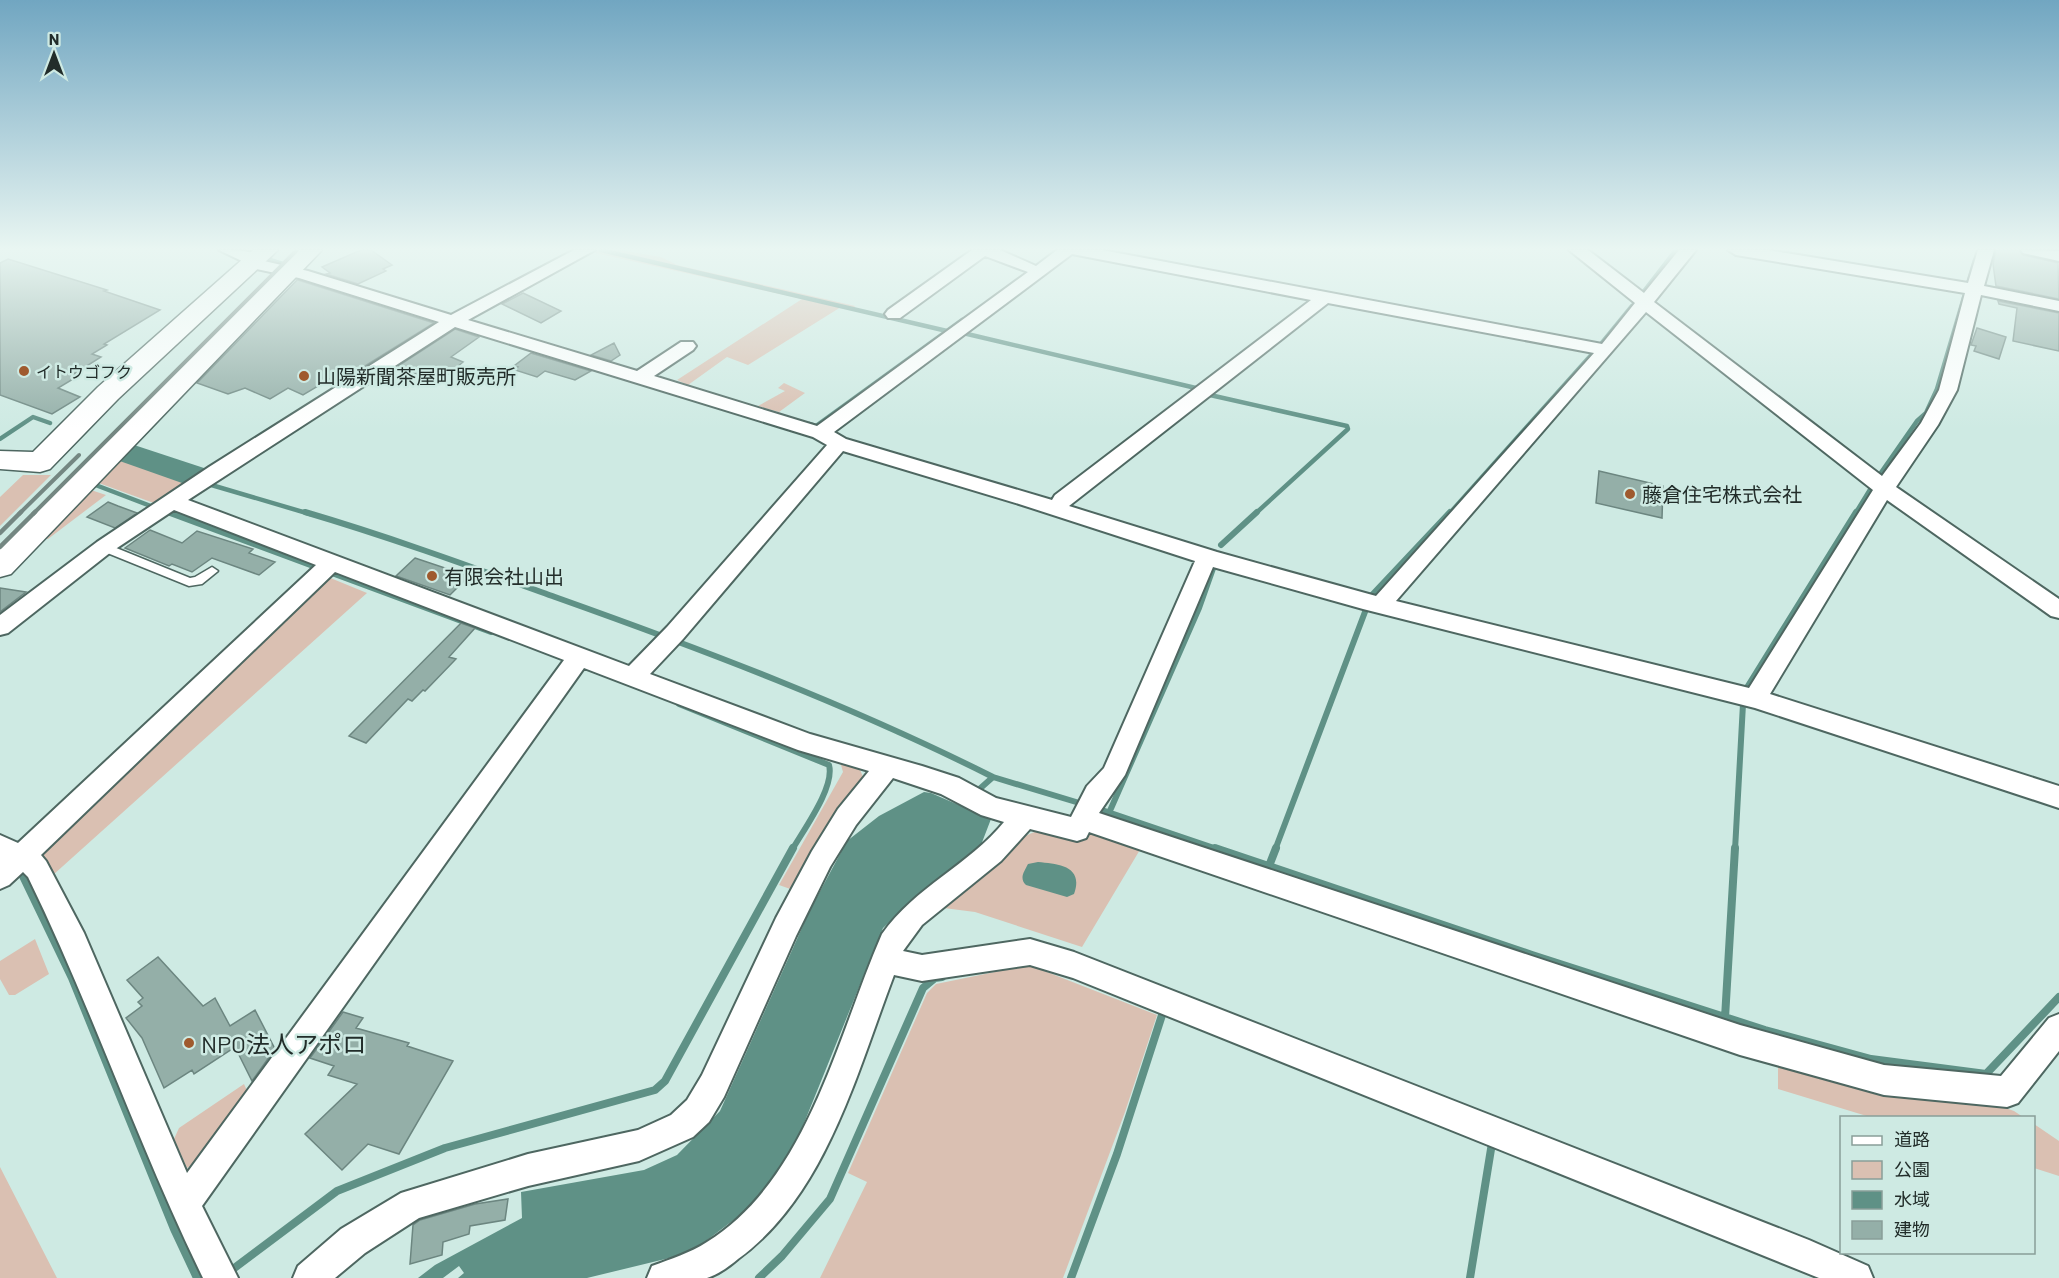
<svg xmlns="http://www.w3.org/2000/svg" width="2059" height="1278" font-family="Barlow,'Noto Sans JP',sans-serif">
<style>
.green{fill:#dac0b2}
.water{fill:#5f9186}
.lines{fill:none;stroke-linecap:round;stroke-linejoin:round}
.stream-far2{stroke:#5f9186;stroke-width:4.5}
.stream-far1{stroke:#5f9186;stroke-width:6}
.stream{stroke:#5f9186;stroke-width:8}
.river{fill:#5f9186;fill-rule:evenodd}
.building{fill:#94afa8;stroke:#6c8680;stroke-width:1.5}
.lane-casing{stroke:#4e6761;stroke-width:3}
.street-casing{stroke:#4e6761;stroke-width:4}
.secondary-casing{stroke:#4e6761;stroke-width:3}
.lane{fill:#fff;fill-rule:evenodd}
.street{fill:#fff;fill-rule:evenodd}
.secondary{fill:#fff;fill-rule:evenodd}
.rail-far1{stroke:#748782;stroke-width:4}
.rail{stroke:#748782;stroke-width:4.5}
.poi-dot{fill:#9f5a2e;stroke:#ceeae3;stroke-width:2}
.labels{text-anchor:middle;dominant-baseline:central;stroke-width:5;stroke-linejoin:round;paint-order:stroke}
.far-poi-label{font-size:16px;fill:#222d2a;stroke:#ceeae3;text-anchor:start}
.poi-label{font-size:20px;fill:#222d2a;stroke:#ceeae3;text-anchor:start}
.near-poi-label{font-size:24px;fill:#222d2a;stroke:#ceeae3;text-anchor:start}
</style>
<rect width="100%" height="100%" fill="#ceeae3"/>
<path class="green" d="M593,250H620L661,257L677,265L855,306L853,309L841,307L748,365L727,357L688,385L677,380L802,299L591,252Z
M784,383L805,393L779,412L758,406L785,391L778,388Z
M118,457L192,483L162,506L96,482Z
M23,475H51L0,526V497Z
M88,489L106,495L48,539L40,537Z
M328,577L367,593L53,875L41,851Z
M833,758L859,767L863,777L796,891L779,885L843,772L841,765Z
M1089,830L1141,848L1082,947L975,912L936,907C955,892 1016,836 1035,832C1049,829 1067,838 1080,842Z
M35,939L49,974L15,995H9L0,979V961Z
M1029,965L1157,1015L1125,1112L1063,1278H820L867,1182L848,1173L927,993L936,984Z
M1778,1062L1988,1102L2014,1111L2023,1117H1870L1778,1089Z
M244,1084L248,1093L198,1161L187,1168L174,1139L179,1128Z
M2034,1124L2059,1141V1176L2034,1168Z
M0,1167L57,1278H0Z"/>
<path class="water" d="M924,792L931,793L991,819L981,845L916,898L883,928L796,1143L752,1206L690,1253L587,1278H458L464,1273L459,1266L443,1278H418L435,1265L522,1218L521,1192L644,1170L677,1155L720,1111L810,910L847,841L879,816Z
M1038,862C1059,864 1084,866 1074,894L1067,897L1026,885C1019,878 1024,872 1028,864Z"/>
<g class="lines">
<path class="stream-far2" d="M601,250L947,331
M267,259L289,266
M1642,294L1676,250
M963,333L1200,389
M1210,395L1347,426L1348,429L1255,514
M809,424L816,426L962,320
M0,439L33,417L50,423
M1880,474L1917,421L1926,413L1937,389L1975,260
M93,484L156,508
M208,484L310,514
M170,513L173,514
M1449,514L1601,344L1632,306
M1855,514L1871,488"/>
<path class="stream-far1" d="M305,512C390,537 472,567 555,597C704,650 852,706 993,777
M170,513L491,632
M1221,545L1257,512
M679,704L829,765C835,787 804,829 792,850
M975,793L993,777L1086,805
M1096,808L1220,850
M1109,813L1199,608L1216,560
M1275,850L1371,596L1450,512
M1735,850L1743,704L1746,689L1856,512"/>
<path class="stream" d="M1215,848L1532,955L1765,1030L1871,1059L1986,1074L2059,997
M1269,866L1276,848
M16,870L21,872L72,978L174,1229L197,1278
M1725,1018L1735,848
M221,1278L337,1191L445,1148L655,1090L665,1081L793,848
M759,1278L782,1256L830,1199L923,988L935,978L942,977
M1071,1278L1117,1154L1163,1012
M1470,1278L1492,1143"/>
<path class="river" d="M125,442L210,470L215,478L210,486L199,489L114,459L110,452L114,445Z"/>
</g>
<path class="building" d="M361,250H371L392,265L383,269L386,271L358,284L326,274L330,273L322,267Z
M1996,250H2019L2023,255L2058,263L2059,299L1996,286L1993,264Z
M8,259L107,290L104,291L160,310L104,344L107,345L92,354L101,357L74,374L78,376L58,388L80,397L52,414L0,395V263Z
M297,280H298L434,323L341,381L333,377L303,395L288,388L270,399L245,388L228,394L197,383Z
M523,293L561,311L541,323L502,304Z
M1998,301L2059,313V351L2013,341L2017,308L1999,304Z
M1977,328L2006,337L1999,359L1974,351L1976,346L1971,345Z
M455,329L479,337L451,357L463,362L438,383L398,366Z
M614,343L620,355L611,361L591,355Z
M531,353L591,371L575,380L545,371L537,377L515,370L518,367L514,366Z
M1599,471L1663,486L1662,518L1596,503Z
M108,502L118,506L137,513L115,528L87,517Z
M150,530L182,543L197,531L253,549L249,553L275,562L259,575L212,558L192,572L172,564L169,566L125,548Z
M415,558L469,576L450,595L396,576Z
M0,588L26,592L0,612Z
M461,623L475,628L449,657L456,659L425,691L423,690L412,701L408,699L366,743L349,736Z
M158,957L203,1006L215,998L230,1026L255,1010L275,1049L252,1081L235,1047L194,1074L192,1070L164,1088L142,1038L126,1018L142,1006L138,1002L143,998L127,980Z
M343,1012L363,1018L356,1028L409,1043L407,1046L453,1061L399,1154L368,1144L342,1170L305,1134L357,1084L328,1075L334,1066L310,1058Z
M508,1199L505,1220L470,1226L469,1234L443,1242L442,1255L410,1264L413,1225L420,1220L475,1204Z"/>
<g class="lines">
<defs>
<path id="lane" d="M104,543L190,578L195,577L212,567L218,571L202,584L189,586L100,550L98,547L100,544Z"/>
<path id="street" d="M219,250C234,250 255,249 264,261L308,271L451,315L574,250H595L468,320L637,371L681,342H693L696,346L693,350L654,376L817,426L1028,272L985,256L900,318H888L885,314L888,310L972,250H1000L1036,266L1057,250H1102L1602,344L1635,303L1569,250H1588L1644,293L1679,250H1696L1654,302L1882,476L1921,423L1939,390L1965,293L1736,255L1728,250H1768L1968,283L1978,250H1994L1984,286L2059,301V311L1981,295L1957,390L1938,425L1896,487L2059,599V618L2051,616L1887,500L1770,694L2059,786V808L1755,708L1363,609L1213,567L1125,775L1099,813L1740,1025L1884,1065L2001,1076L2049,1018L2059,1014V1051L2018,1103L2007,1107L1884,1095L1740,1055L1089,832L1086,838L1077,841L1030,829L1001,861L922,925L903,951L922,955L1030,939L1074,952L1809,1240L1868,1266L1873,1278H1819L1073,978L1030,965L922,981L894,975C857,1072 826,1195 738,1259C730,1266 717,1275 707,1278C693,1278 663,1278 647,1278L652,1266C671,1259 690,1253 707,1242C808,1179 837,1037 882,934C915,887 969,865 1004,822L981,815L941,794L893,778L856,825L830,867L796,936L724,1097L709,1122L693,1137L639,1161L528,1186L419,1218L365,1253L335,1278H293L298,1266L341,1229L401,1193L528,1154L638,1130L671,1115L687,1100L702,1075L776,918L812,851L838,809L869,771L798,750L584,668L202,1206L238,1278H203C139,1147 92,1008 28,877L23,872L9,885L0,889V835L18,843L316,565L174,510L111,552L8,633L0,635V615L97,542L209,467L439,322L299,278L247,267L246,263ZM1072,254L1311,300L1055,495L1052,500L846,439L834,432ZM1328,303L1594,353L1376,596L1217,552L1069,506ZM1646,312L1873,490L1749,688L1396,601ZM455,327L813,437L827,445L667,627L629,666L188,500ZM843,451L1019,504L1195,561L1104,768L1087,786L1071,817L996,798L959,778L922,766L810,734L650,674L683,639ZM335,572L564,660L187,1173L84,933L46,861L41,855Z
M2021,250L2059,251V261L2023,253Z"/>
<path id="secondary" d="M253,250H278L118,399L50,469L40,472L0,469V451L33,452L98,387Z
M297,250H322L11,574L0,577V547Z"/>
</defs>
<use href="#lane" class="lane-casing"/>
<use href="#street" class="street-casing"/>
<use href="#secondary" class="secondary-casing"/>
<use href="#lane" class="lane"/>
<use href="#street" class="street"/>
<use href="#secondary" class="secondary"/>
<path class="rail-far1" d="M19,514L79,455
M33,514L297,250"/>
<path class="rail" d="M0,533L21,512
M0,547L35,512"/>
</g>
<linearGradient id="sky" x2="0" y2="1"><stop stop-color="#71a6c1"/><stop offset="0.58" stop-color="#e9f6f2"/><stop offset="1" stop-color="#e9f6f2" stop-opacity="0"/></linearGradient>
<rect width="2059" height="429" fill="url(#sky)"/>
<g class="poi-dot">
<circle cx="24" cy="371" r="6"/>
<circle cx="304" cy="376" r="6"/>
<circle cx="1630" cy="494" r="6"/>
<circle cx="432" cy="576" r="6"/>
<circle cx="189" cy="1043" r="6"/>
</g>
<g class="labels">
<g class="far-poi-label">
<text x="36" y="371">イトウゴフク</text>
</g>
<g class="poi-label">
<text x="316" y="376">山陽新聞茶屋町販売所</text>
<text x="1642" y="494">藤倉住宅株式会社</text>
<text x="444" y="576">有限会社山出</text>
</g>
<g class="near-poi-label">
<text x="201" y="1043">NPO法人アポロ</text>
</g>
</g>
<rect x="1840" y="1116" width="195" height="138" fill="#ceeae3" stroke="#899e99" stroke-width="1.5"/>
<rect x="1852" y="1136" width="30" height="9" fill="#ffffff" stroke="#899e99" stroke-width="1.5"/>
<text x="1894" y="1146" font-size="18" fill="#222d2a">道路</text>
<rect x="1852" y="1161" width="30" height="18" fill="#dac0b2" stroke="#899e99" stroke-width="1.5"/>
<text x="1894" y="1176" font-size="18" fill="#222d2a">公園</text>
<rect x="1852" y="1191" width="30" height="18" fill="#5f9186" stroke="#899e99" stroke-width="1.5"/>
<text x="1894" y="1206" font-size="18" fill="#222d2a">水域</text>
<rect x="1852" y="1221" width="30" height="18" fill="#94afa8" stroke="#899e99" stroke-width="1.5"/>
<text x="1894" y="1236" font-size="18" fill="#222d2a">建物</text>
<g transform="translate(54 54)" stroke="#ceeae3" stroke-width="4.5" paint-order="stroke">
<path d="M0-4.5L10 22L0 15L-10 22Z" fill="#222d2a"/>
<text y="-9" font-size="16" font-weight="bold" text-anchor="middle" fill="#222d2a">N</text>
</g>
</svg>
